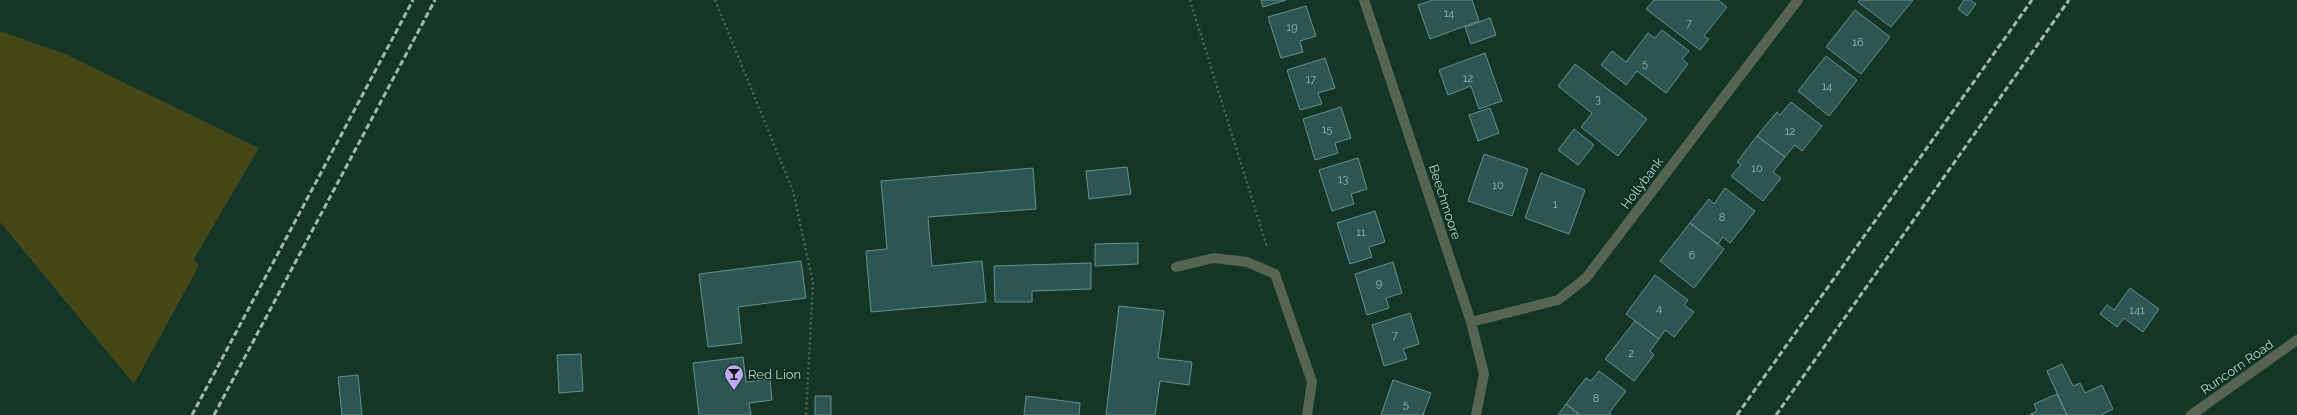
<svg xmlns="http://www.w3.org/2000/svg" width="2297" height="415" font-family="Raleway,sans-serif">
<style>
.green{fill:#464717}
.building{fill:#2a5653;stroke:#66928f}
.lines{fill:none;stroke-linecap:round;stroke-linejoin:round}
.path{stroke:#4a685b;stroke-width:2.5;stroke-dasharray:2 3;stroke-linecap:butt}
.minor{stroke:#566551;stroke-width:10}
.rail{stroke:#a2b8ae;stroke-width:3;stroke-dasharray:6 3;stroke-linecap:butt}
.labels{text-anchor:middle;dominant-baseline:central;stroke-width:3;stroke-linejoin:round;paint-order:stroke}
.number-label{font-size:11px;fill:#9eb8b0}
.street-label{font-size:13px;fill:#c5d8cf;stroke:#072c1e}
.poi-label{font-size:13px;fill:#c5d8cf;stroke:#072c1e;text-anchor:start}
</style>
<rect width="100%" height="100%" fill="#133627"/>
<path class="green" d="M0,31L65,54L259,148L194,259L199,266L134,384L0,222Z"/>
<path class="building" d="M1261,0H1286L1263,7Z
M1433,0H1472L1479,21L1430,39L1418,5Z
M1654,0H1718L1727,7L1704,36L1709,39L1700,50L1646,9Z
M1860,0H1913L1891,27L1858,2Z
M1964,0H1970L1976,4L1967,16L1958,9Z
M1306,6L1316,36L1300,41L1303,52L1281,58L1268,17Z
M1855,10L1890,37L1861,74L1826,47Z
M1490,18L1496,35L1471,44L1465,27Z
M1662,30L1689,51L1682,59L1688,64L1666,93L1637,71L1626,85L1601,65L1612,51L1626,62L1648,33L1655,38Z
M1485,53L1502,101L1479,109L1471,86L1448,95L1439,70Z
M1826,56L1857,80L1829,116L1798,91Z
M1325,58L1335,88L1318,93L1322,104L1300,110L1287,70Z
M1575,64L1647,119L1618,156L1581,127L1592,113L1558,86Z
M1791,102L1822,126L1802,151L1795,145L1785,157L1757,136L1777,112L1780,115Z
M1341,107L1351,138L1335,143L1338,153L1315,160L1303,119Z
M1490,108L1499,133L1478,141L1469,115Z
M1574,129L1594,145L1578,165L1558,150Z
M1757,136L1785,157L1773,172L1781,178L1763,201L1731,176L1741,165L1737,162Z
M1484,154L1528,169L1512,216L1468,201Z
M1358,158L1367,189L1351,194L1354,204L1332,211L1319,170Z
M1127,167L1131,194L1089,199L1086,171Z
M1033,168L1036,209L928,217L932,266L982,261L986,302L871,312L866,251L887,249L881,181Z
M1541,173L1585,190L1569,234L1525,218Z
M1725,188L1755,211L1730,243L1723,237L1718,244L1690,223L1709,199L1714,204Z
M1375,211L1385,242L1369,247L1372,257L1350,264L1337,223Z
M1690,223L1724,249L1694,288L1660,261Z
M1138,243V264L1095,266V244Z
M801,261L806,298L738,307L742,343L708,347L699,274Z
M1393,262L1402,293L1386,298L1389,308L1367,315L1355,274Z
M1091,263V289L1032,291V302H995L994,266Z
M1655,275L1688,300L1684,305L1694,312L1674,337L1665,330L1659,339L1626,314Z
M2130,288L2159,309L2143,332L2124,318L2117,327L2100,314L2107,305L2114,310Z
M1119,306L1164,311L1158,358L1192,362L1189,385L1160,381L1155,415H1106Z
M1410,313L1419,344L1403,349L1407,359L1384,366L1372,325Z
M1635,321L1659,339L1650,351L1654,355L1634,381L1605,359Z
M581,354L583,391L559,393L557,355Z
M743,357L746,382L770,379L772,400L749,403L751,415H699L693,363Z
M2062,364L2073,386L2080,383L2085,393L2102,385L2113,409L2101,415H2067L2047,371Z
M1599,371L1626,391L1609,413L1612,415H1580L1566,404L1586,378L1591,381Z
M358,375L362,415H342L338,377Z
M1393,380L1431,393L1423,415H1381Z
M2057,394L2067,415H2029L2037,411L2034,404Z
M815,396H831V415H815Z
M1026,396L1080,403L1079,415H1024Z
M1566,404L1580,415H1558Z"/>
<g class="lines">
<path class="path" d="M715,0L793,191L813,283L806,415
M1190,0L1267,247"/>
<path class="minor" d="M1364,0L1471,322L1484,374L1476,415
M1176,267L1214,258L1247,262L1275,274L1312,382L1307,415
M1471,322L1558,300L1586,278L1798,0
M2191,415L2297,340"/>
<path class="rail" d="M192,415L413,0
M214,415L435,0
M1737,415L2032,0
M1776,415L2069,0"/>
</g>
<defs>
<symbol id="bar-pin" viewBox="-11 -11 22 30"><path d="M0 17L-7.5 6A9.5 9.5 0 1 1 7.5 6Z" fill="#bfa8f4" stroke="#072c1e"/><path d="M-6-5H6L.8 .8V4.5H3.5V6h-7V4.5H-.8V.8Z" fill="#111"/></symbol>
</defs>
<g fill-rule="evenodd">
<use href="#bar-pin" x="723" y="363" width="22" height="30"/>
</g>
<g class="labels">
<g class="number-label">
<text x="1449" y="13">14</text>
<text x="1689" y="23">7</text>
<text x="1292" y="27">19</text>
<text x="1858" y="42">16</text>
<text x="1645" y="63">5</text>
<text x="1468" y="78">12</text>
<text x="1311" y="79">17</text>
<text x="1827" y="86">14</text>
<text x="1598" y="99">3</text>
<text x="1327" y="129">15</text>
<text x="1790" y="131">12</text>
<text x="1757" y="168">10</text>
<text x="1343" y="179">13</text>
<text x="1498" y="185">10</text>
<text x="1555" y="204">1</text>
<text x="1722" y="217">8</text>
<text x="1361" y="232">11</text>
<text x="1692" y="255">6</text>
<text x="1379" y="283">9</text>
<text x="1659" y="308">4</text>
<text x="2137" y="310">141</text>
<text x="1395" y="335">7</text>
<text x="1631" y="353">2</text>
<text x="1596" y="398">8</text>
<text x="1406" y="404">5</text>
</g>
<g class="street-label">
<text transform="translate(1642 183) rotate(-53)">Hollybank</text>
<text transform="translate(1445 202) rotate(72)">Beechmoore</text>
<text transform="translate(2237 367) rotate(-35)">Runcorn Road</text>
</g>
<g class="poi-label">
<text x="748" y="374">Red Lion</text>
</g>
</g>
</svg>
